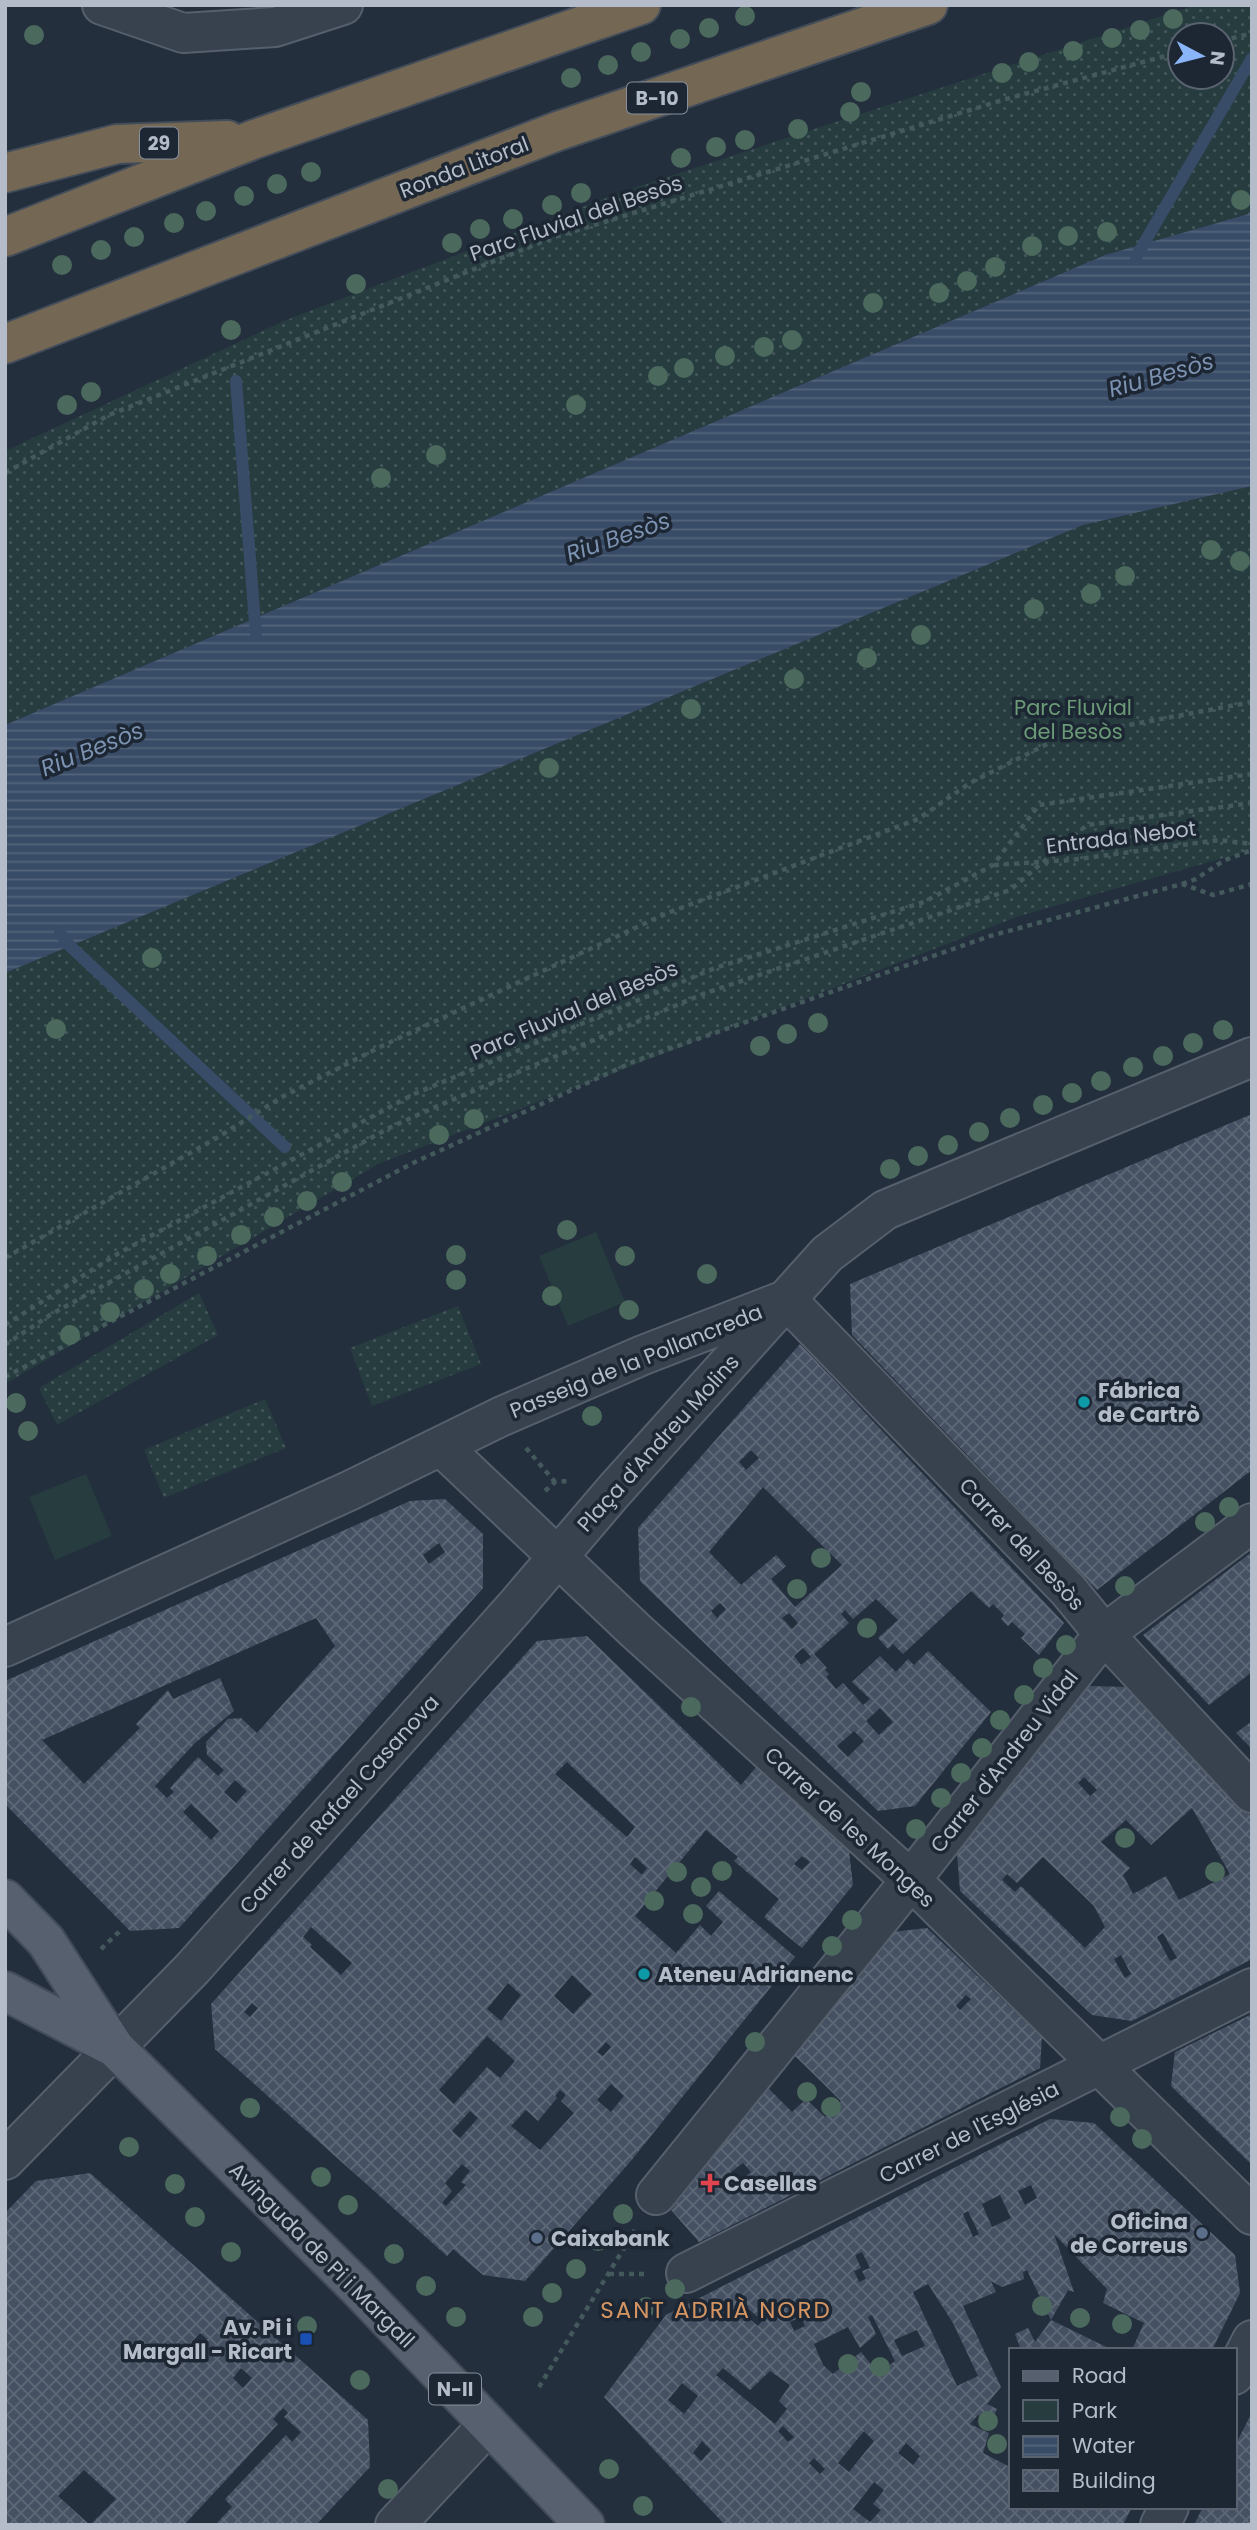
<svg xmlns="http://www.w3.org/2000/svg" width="1257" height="2530" font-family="Poppins,sans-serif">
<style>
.green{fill:url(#green-dots);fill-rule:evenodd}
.pitch{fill:#263c3f}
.water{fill:url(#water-rules)}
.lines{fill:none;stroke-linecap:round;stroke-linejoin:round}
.stream{stroke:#394c67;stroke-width:12}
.building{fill:url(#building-cross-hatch);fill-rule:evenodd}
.minor-casing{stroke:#565f6c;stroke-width:42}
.major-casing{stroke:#414a57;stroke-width:42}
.highway-casing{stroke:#434c59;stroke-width:42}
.path{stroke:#44595c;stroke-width:4.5;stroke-dasharray:5 5;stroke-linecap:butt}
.minor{stroke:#38414e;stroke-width:38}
.major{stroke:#56606e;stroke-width:38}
.highway{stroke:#746855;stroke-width:38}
.tree{fill:#4b6a5d}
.culture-dot{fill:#0f9aa8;stroke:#1d2633;stroke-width:2.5}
.health-dot{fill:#e0444e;stroke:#1d2633;stroke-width:2.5}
.service-dot{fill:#5c6f8a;stroke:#1d2633;stroke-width:2.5}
.transit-dot{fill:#1a4fb4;stroke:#1d2633;stroke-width:2.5}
.labels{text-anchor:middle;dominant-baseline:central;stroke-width:7;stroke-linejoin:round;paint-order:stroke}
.shield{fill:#1d2633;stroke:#878f9c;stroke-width:2}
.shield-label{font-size:19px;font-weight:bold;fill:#b4bcc9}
.street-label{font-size:21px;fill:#b4bcc9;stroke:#1d2633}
.park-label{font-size:21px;fill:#6b9a76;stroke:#1d2633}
.poi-label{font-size:21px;font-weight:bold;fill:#b4bcc9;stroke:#1d2633;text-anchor:start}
.water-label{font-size:23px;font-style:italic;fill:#7c92b1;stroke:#1d2633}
.neighbourhood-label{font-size:23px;letter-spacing:2px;fill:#d59563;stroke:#1d2633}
</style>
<defs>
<pattern id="green-dots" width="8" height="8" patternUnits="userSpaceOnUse" patternTransform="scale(1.75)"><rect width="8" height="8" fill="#263c3f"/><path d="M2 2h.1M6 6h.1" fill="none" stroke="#435659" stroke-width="1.8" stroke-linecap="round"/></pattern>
<pattern id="water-rules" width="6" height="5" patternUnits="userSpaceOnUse" patternTransform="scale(1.75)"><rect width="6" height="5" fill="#394c67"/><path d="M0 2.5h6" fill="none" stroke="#53647b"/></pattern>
<pattern id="building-cross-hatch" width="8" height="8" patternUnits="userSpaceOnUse" patternTransform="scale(1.75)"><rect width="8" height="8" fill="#455162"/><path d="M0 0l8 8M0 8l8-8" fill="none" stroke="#5d6877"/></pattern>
</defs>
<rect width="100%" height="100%" fill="#242f3e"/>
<path class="green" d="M1196,5H1252V213L1105,255L5,725V451L286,320L627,190ZM1180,35H1222V77H1180Z
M1252,486V850L1019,916L378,1164L5,1384V973L1083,525Z
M199,1293L218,1335L57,1425L39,1388Z
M458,1306L481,1364L372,1406L350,1348Z
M265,1399L286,1448L164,1498L144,1450Z"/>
<path class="pitch" d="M596,1232L625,1302L568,1326L539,1256Z
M86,1474L112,1536L55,1560L29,1497Z"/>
<path class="water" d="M1252,213V486L1083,525L5,973V725L1105,255Z"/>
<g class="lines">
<path class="stream" d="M1136,257L1252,58
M236,381L256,635
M60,933L70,946L285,1147"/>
</g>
<path class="building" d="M1252,1114V1470L1097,1590L852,1335L850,1284Z
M800,1344L1064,1623L1039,1655L1021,1638L1025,1634L1012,1622L1008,1626L1001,1619L1004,1615L993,1604L989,1608L971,1591L903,1654L893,1644L888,1649L878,1638L898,1620L876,1599L853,1619L845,1610L841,1614L849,1623L814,1654L827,1668L825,1670L829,1674L826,1677L836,1689L843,1683L863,1705L870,1699L852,1682L880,1656L896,1672L908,1659L914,1665L928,1651L991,1712L915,1806L878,1811L640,1581L638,1528ZM751,1450L759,1458L746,1470L739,1462ZM763,1487L842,1565L795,1607L771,1579L786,1566L776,1555L741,1585L709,1552ZM720,1603L726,1609L717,1618L711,1611ZM789,1613L798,1623L792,1629L782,1618ZM803,1648L811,1657L801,1665L794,1656ZM880,1708L893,1722L879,1735L866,1721ZM854,1731L864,1741L848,1757L837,1746Z
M445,1499L483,1534V1588L179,1928L130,1931L5,1804V1681L410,1501ZM439,1543L445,1552L429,1564L423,1555ZM316,1618L335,1646L257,1733L241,1718L228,1719L206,1742L207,1755L224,1770L218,1776L198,1757L170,1788L174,1792L167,1798L155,1786L195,1743L234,1711L220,1678L173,1699L168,1690L136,1724L140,1728L84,1784L42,1740ZM235,1780L247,1791L236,1803L224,1792ZM191,1804L219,1831L211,1840L183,1812Z
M1252,1552V1672L1209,1705L1143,1635Z
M587,1636L741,1785L758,1765L774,1780L849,1851L853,1885L802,1948L764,1917L779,1899L734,1861L738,1857L706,1830L635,1916L676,1953L700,1925L711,1936L723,1922L706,1906L719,1891L795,1957L630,2162L525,2281L483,2275L453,2249L447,2256L215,2049L211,2004L537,1641ZM567,1762L635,1827L627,1837L555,1774ZM802,1856L810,1862L802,1870L794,1864ZM635,1857L647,1868L642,1875L630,1864ZM311,1927L352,1963L341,1975L310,1947L312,1945L303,1937ZM572,1975L592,1994L573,2014L554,1996ZM508,1983L521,1995L501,2021L487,2009ZM252,2003L258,2008L250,2017L244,2012ZM487,2036L515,2061L500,2078L487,2067L454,2104L439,2090ZM606,2042L611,2047L603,2056L597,2052ZM611,2084L624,2096L611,2112L597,2100ZM560,2090L566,2095L561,2101L574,2113L540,2150L511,2126L526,2110L538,2121L557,2098L555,2096ZM470,2111L478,2118L460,2138L452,2131ZM462,2164L470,2171L461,2182L466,2185L446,2206L442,2203L452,2191L445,2183Z
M1089,1686L1127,1687L1252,1815V1959L1132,2021L1092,2015L960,1891L957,1853ZM1084,1777L1097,1790L1090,1796L1078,1783ZM1192,1808L1230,1874L1179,1900L1166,1876L1133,1894L1123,1875L1130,1868L1101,1842L1126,1820L1151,1845ZM1043,1857L1094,1906L1105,1927L1085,1948L1021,1886L1015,1892L1002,1880L1007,1874L1017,1883ZM1163,1933L1177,1958L1170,1961L1157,1937ZM1121,1955L1131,1974L1125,1978L1114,1959Z
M1252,1721V1749L1236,1733Z
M927,1928L1042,2037L1040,2068L699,2242L671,2210L768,2088L792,2112L806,2099L825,2117L841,2101L794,2055L892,1932ZM966,1995L971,1999L960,2010L956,2006ZM743,2163L751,2172L739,2182L731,2172Z
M1252,2014V2165L1171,2086L1175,2052Z
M1050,2119L1094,2123L1235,2255L1240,2293L1212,2350H1132L1144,2323L1103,2303L1107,2289L1054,2234L1074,2292L1068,2290L1051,2320L1027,2270L1023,2272L1024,2279L1002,2287L991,2281L996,2292L963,2306L1001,2387L987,2404L997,2409L991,2421L978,2415L970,2424L989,2433L983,2453L1010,2467V2507H1132L1123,2525H725L604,2397L666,2315ZM1031,2185L1037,2198L1025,2205L1018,2191ZM1000,2195L1011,2218L992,2227L982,2204ZM968,2211L979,2234L973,2237L963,2214ZM862,2252L870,2268L862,2271L866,2279L859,2282L854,2271L861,2268L855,2255ZM928,2284L953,2323L978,2376L957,2386L913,2292ZM802,2300L807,2311L800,2314L794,2303ZM750,2310L762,2321L758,2326L745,2315ZM872,2315L895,2361L878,2373L861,2352L833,2374L823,2365L814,2344L848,2327L860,2348L876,2334L868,2317ZM801,2317L805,2326L794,2331L790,2322ZM917,2330L925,2346L902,2356L894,2340ZM723,2368L750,2390L770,2371L790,2385L779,2401L787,2409L775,2424L716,2375ZM682,2383L698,2396L684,2414L668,2400ZM783,2426L794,2437L788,2442L778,2431ZM864,2431L874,2441L849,2472L838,2463ZM702,2441L711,2450L701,2461L693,2453ZM906,2443L920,2456L913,2465L898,2453ZM814,2458L825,2469L820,2474L809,2463ZM874,2482L884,2490L873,2504L881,2510L870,2522L853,2509Z
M90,2173L368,2420L370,2467L316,2525H215L232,2507L225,2499L286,2435L292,2442L301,2432L284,2417L288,2413L283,2408L273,2419L278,2424L184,2525H5V2213L36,2181ZM200,2333L207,2339L198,2348L191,2343ZM241,2368L252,2378L243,2388L233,2378ZM84,2470L116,2499L90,2525L58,2496Z
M1051,2320L1098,2343L1113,2350H1021L1015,2334L1028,2328L1035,2342Z
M1252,2413V2525H1194L1203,2507H1234V2447Z"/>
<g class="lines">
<defs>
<path id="minor" d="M102,5L183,33L275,27L343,5
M786,1299L1068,1590L1104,1634L1252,1793
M441,1446L636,1631L911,1880L1252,2215
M5,1647L351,1490L500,1417L643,1355L780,1302
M5,2160L192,1969L515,1607L613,1492L827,1254L885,1210L1252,1057
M656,2195L898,1896L1104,1634L1252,1523
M686,2273L1252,1988
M1234,2375L1252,2340
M395,2525L488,2425
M1160,2525L1169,2507"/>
<path id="major" d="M5,1899L46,1941L115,2048L357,2287L585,2525
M5,1991L115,2048"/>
<path id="highway" d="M5,173L117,144L227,140
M5,237L255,139L641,5
M5,344L558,131L928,5"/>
</defs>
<use href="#minor" class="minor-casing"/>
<use href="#major" class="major-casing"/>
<use href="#highway" class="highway-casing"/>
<path class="path" d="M1222,41L1252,33
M5,473L109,415L552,238L1006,99L1180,52
M994,865L1071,860L1219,840L1252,844
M1182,884L1196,879L1225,860L1252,850
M5,1258L220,1136L282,1097L382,1046L665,914L918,819L970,783L1059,738L1252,702
M5,1325L119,1253L414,1094L715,968L924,902L993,865L1039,805L1252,774
M5,1345L50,1315L389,1128L433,1108L703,994L1010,890L1087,825L1252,803
M5,1377L413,1163L635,1061L990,936L1182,884L1213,895L1252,884
M526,1448L555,1482
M545,1491L555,1482L568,1481
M101,1949L121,1930
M5,2042L6,2041
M609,2274H646
M539,2387L635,2230"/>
<use href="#minor" class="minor"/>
<use href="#major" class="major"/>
<use href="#highway" class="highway"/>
</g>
<g class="tree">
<circle cx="745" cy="16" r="10"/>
<circle cx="1173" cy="19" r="10"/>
<circle cx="709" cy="28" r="10"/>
<circle cx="1140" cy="30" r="10"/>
<circle cx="34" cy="35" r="10"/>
<circle cx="1112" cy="38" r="10"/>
<circle cx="680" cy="39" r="10"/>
<circle cx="1073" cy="51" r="10"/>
<circle cx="641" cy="52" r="10"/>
<circle cx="1029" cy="62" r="10"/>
<circle cx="608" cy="65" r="10"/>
<circle cx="1002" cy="73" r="10"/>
<circle cx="571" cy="78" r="10"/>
<circle cx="861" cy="92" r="10"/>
<circle cx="850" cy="112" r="10"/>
<circle cx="798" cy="129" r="10"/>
<circle cx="745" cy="140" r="10"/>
<circle cx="716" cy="147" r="10"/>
<circle cx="681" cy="158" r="10"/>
<circle cx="311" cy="172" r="10"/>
<circle cx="277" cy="184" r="10"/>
<circle cx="581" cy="193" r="10"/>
<circle cx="244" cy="196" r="10"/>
<circle cx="1241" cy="200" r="10"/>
<circle cx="552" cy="205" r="10"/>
<circle cx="206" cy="211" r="10"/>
<circle cx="513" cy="219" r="10"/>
<circle cx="174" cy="223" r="10"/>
<circle cx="480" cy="229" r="10"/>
<circle cx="1107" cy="232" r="10"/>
<circle cx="1068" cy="236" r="10"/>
<circle cx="134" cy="237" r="10"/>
<circle cx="452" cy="243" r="10"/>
<circle cx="1032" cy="246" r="10"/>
<circle cx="101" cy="250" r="10"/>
<circle cx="62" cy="265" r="10"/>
<circle cx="995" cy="267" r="10"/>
<circle cx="967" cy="281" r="10"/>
<circle cx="356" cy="284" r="10"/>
<circle cx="939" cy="293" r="10"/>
<circle cx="873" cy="303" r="10"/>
<circle cx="231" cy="330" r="10"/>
<circle cx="792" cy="340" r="10"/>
<circle cx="764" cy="347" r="10"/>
<circle cx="725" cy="356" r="10"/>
<circle cx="684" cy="368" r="10"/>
<circle cx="658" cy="376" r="10"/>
<circle cx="91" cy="392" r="10"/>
<circle cx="67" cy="405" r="10"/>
<circle cx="576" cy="405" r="10"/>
<circle cx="436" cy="455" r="10"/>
<circle cx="381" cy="478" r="10"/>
<circle cx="1211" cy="550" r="10"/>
<circle cx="1240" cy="561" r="10"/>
<circle cx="1125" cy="576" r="10"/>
<circle cx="1091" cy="594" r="10"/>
<circle cx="1034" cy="609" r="10"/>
<circle cx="921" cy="635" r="10"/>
<circle cx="867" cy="658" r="10"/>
<circle cx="794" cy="679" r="10"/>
<circle cx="691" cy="709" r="10"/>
<circle cx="549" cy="768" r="10"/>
<circle cx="152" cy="958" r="10"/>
<circle cx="818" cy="1023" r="10"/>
<circle cx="56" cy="1029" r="10"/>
<circle cx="1223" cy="1030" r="10"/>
<circle cx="787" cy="1034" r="10"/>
<circle cx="1193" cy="1043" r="10"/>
<circle cx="760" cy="1046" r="10"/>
<circle cx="1163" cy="1056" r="10"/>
<circle cx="1133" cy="1067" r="10"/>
<circle cx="1101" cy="1081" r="10"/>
<circle cx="1072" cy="1093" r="10"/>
<circle cx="1043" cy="1105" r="10"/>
<circle cx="1010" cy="1118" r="10"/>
<circle cx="474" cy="1119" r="10"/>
<circle cx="979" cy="1132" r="10"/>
<circle cx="439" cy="1135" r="10"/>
<circle cx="948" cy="1145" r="10"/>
<circle cx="918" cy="1156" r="10"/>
<circle cx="890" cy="1169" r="10"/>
<circle cx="342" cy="1182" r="10"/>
<circle cx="307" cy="1201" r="10"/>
<circle cx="274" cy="1217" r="10"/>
<circle cx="567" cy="1230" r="10"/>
<circle cx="241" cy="1235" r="10"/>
<circle cx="456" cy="1255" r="10"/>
<circle cx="207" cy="1256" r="10"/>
<circle cx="625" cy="1256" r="10"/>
<circle cx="170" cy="1274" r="10"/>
<circle cx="707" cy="1274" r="10"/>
<circle cx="456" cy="1280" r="10"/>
<circle cx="144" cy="1289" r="10"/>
<circle cx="552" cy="1296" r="10"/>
<circle cx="629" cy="1310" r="10"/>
<circle cx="110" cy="1312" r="10"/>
<circle cx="70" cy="1335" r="10"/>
<circle cx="16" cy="1403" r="10"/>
<circle cx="592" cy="1416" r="10"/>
<circle cx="28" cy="1431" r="10"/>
<circle cx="1229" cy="1507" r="10"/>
<circle cx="1205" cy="1522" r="10"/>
<circle cx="821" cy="1558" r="10"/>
<circle cx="1125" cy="1586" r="10"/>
<circle cx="797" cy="1589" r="10"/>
<circle cx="867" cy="1628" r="10"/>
<circle cx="1066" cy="1645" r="10"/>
<circle cx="1043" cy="1668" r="10"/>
<circle cx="1024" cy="1695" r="10"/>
<circle cx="691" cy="1707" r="10"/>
<circle cx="1000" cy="1720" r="10"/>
<circle cx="982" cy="1748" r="10"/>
<circle cx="961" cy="1773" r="10"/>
<circle cx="941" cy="1798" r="10"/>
<circle cx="916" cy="1829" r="10"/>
<circle cx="1125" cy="1838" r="10"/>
<circle cx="722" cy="1871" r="10"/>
<circle cx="677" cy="1872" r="10"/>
<circle cx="1215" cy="1872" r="10"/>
<circle cx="701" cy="1887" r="10"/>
<circle cx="654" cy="1901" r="10"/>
<circle cx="693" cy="1914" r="10"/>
<circle cx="852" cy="1920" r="10"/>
<circle cx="832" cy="1946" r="10"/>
<circle cx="755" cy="2042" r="10"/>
<circle cx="807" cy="2092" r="10"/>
<circle cx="831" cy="2107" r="10"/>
<circle cx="250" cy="2108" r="10"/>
<circle cx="1120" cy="2117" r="10"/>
<circle cx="1142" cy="2139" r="10"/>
<circle cx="129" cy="2147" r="10"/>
<circle cx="321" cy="2177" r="10"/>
<circle cx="175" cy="2184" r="10"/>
<circle cx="348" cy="2205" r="10"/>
<circle cx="623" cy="2214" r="10"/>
<circle cx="195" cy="2217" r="10"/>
<circle cx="598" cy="2241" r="10"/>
<circle cx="231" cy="2252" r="10"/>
<circle cx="394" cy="2254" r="10"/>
<circle cx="576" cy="2269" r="10"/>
<circle cx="426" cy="2286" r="10"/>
<circle cx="675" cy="2289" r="10"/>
<circle cx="552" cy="2293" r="10"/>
<circle cx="1042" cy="2306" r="10"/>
<circle cx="646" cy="2307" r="10"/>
<circle cx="456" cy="2317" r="10"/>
<circle cx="533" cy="2317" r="10"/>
<circle cx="1080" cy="2318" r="10"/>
<circle cx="1122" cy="2324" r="10"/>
<circle cx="307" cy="2326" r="10"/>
<circle cx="848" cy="2364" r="10"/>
<circle cx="880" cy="2367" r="10"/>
<circle cx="360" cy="2380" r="10"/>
<circle cx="988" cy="2421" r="10"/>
<circle cx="997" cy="2444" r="10"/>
<circle cx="609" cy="2469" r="10"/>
<circle cx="388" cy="2489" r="10"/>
<circle cx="643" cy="2506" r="10"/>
</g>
<g class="culture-dot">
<circle cx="1084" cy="1402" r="7"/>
<circle cx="644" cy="1974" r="7"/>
</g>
<path class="health-dot" d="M706.5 2172.5h7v7h7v7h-7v7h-7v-7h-7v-7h7z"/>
<g class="service-dot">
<circle cx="1202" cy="2233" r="7"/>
<circle cx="537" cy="2238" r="7"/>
</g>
<rect class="transit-dot" x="299" y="2332" width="14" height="14" rx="3.5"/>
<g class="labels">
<g class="shield">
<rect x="627" y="82.5" width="60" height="31" rx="5"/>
<rect x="140" y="127.5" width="38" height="31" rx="5"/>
<rect x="429" y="2373.5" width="52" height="31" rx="5"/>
</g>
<g class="shield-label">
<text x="657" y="98">B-10</text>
<text x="159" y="143">29</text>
<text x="455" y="2389">N-II</text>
</g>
<g class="street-label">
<text transform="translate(464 167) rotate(-21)">Ronda Litoral</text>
<text transform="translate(576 218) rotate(-19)">Parc Fluvial del Besòs</text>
<text transform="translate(1121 837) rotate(-7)">Entrada Nebot</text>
<text transform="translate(574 1010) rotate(-23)">Parc Fluvial del Besòs</text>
<text transform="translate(636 1361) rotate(-22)">Passeig de la Pollancreda</text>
<text transform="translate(658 1443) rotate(-48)">Plaça d'Andreu Molins</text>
<text transform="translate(1022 1544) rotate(47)">Carrer del Besòs</text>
<text transform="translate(1004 1761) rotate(-52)">Carrer d'Andreu Vidal</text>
<text transform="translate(339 1804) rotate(-48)">Carrer de Rafael Casanova</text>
<text transform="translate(850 1827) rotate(43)">Carrer de les Monges</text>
<text transform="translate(969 2132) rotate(-27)">Carrer de l'Església</text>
<text transform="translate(322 2255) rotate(45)">Avinguda de Pi i Margall</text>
</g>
<g class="park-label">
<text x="1073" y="707">Parc Fluvial<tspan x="1073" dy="24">del Besòs</tspan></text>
</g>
<g class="poi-label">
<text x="1098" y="1390">Fábrica<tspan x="1098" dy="24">de Cartrò</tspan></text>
<text x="658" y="1974">Ateneu Adrianenc</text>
<text x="724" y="2183">Casellas</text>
<text x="1188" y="2221" text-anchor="end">Oficina<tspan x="1188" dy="24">de Correus</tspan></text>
<text x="551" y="2238">Caixabank</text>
<text x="292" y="2327" text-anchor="end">Av. Pi i<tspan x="292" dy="24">Margall - Ricart</tspan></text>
</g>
<g class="water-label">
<text transform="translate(1161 375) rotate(-16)">Riu Besòs</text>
<text transform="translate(618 537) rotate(-19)">Riu Besòs</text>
<text transform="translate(92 749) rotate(-22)">Riu Besòs</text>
</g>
<g class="neighbourhood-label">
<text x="716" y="2310">SANT ADRIÀ NORD</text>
</g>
</g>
<rect width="1257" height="2530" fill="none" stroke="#b4bcc9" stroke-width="14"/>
<rect x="1009" y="2348" width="228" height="161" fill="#1d2633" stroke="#59626f" stroke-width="2"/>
<rect x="1023" y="2371" width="35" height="10" fill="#56606e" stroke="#59626f" stroke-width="2"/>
<text x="1072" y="2383" font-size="21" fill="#b4bcc9">Road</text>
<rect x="1023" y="2400" width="35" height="21" fill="#263c3f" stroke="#59626f" stroke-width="2"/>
<text x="1072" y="2418" font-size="21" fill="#b4bcc9">Park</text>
<rect x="1023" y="2436" width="35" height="21" fill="url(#water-rules)" stroke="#59626f" stroke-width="2"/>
<text x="1072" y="2453" font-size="21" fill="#b4bcc9">Water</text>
<rect x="1023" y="2470" width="35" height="21" fill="url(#building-cross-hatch)" stroke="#59626f" stroke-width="2"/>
<text x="1072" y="2488" font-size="21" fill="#b4bcc9">Building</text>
<g transform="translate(1201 56) rotate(97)"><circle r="33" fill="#1d2633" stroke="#59626f" stroke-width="2"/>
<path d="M0-5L12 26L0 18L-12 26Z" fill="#8ab4f8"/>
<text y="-10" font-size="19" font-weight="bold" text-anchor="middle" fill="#b4bcc9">N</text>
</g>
</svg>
